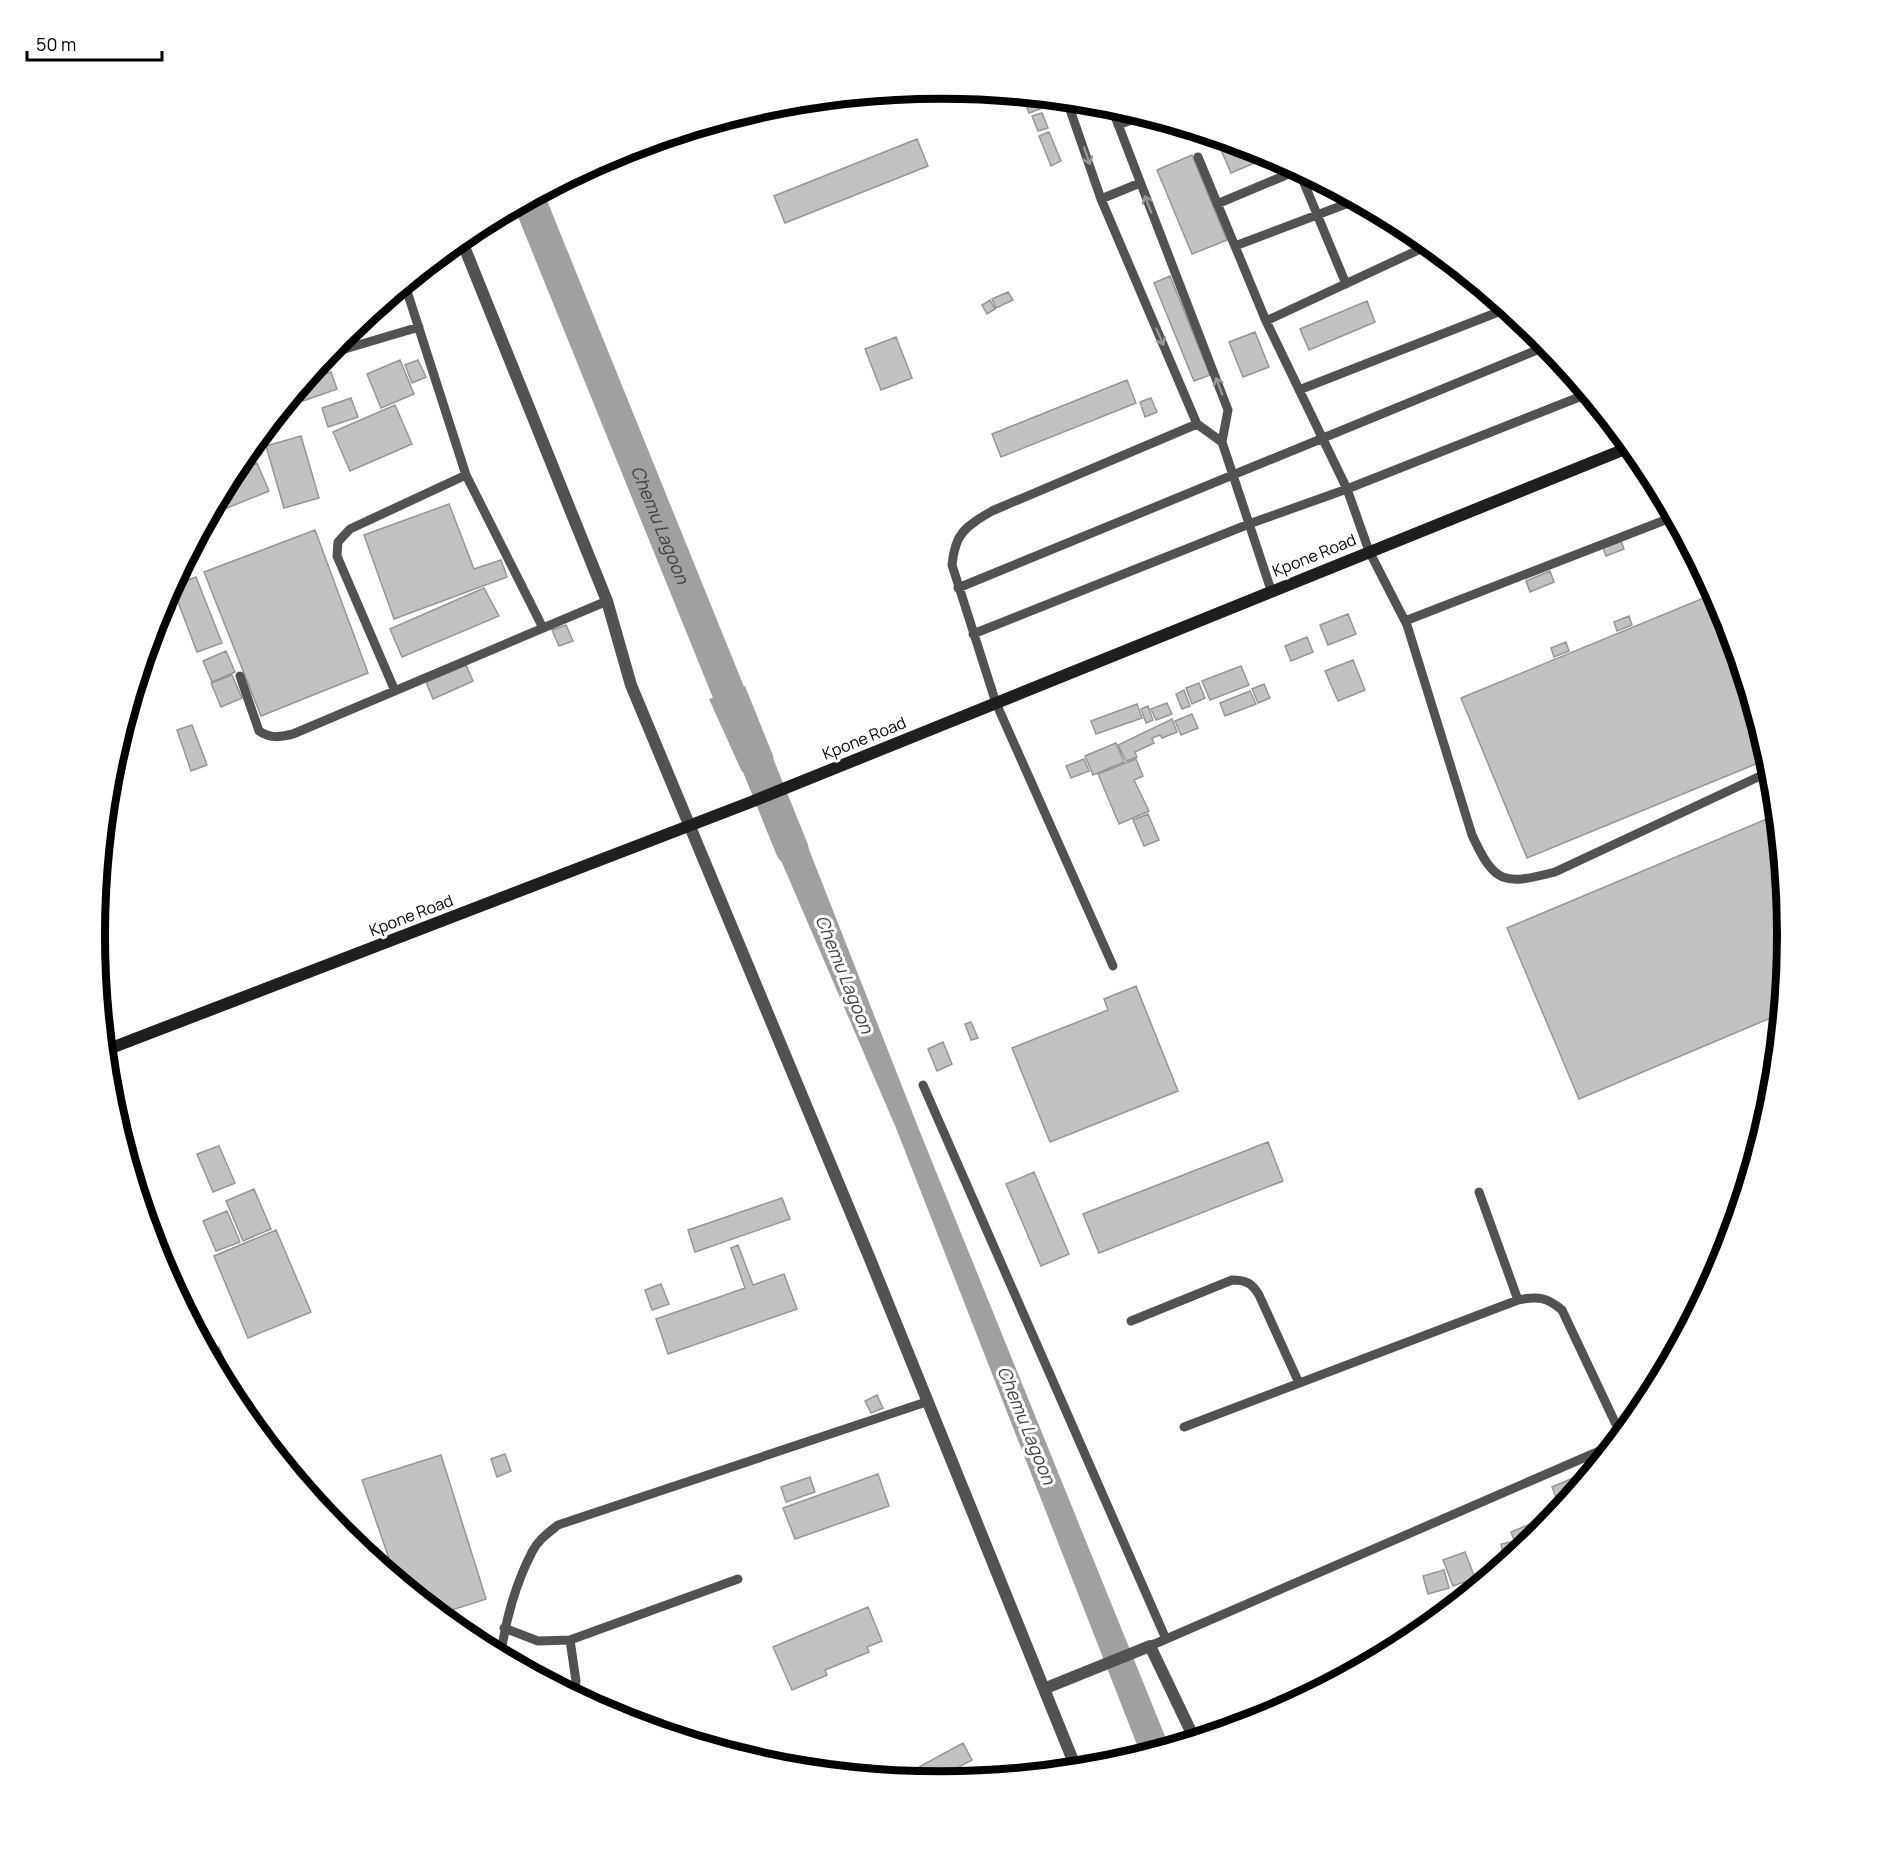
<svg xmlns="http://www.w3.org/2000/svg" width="1882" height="1870" font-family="Manrope,sans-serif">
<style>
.water{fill:#a0a0a0}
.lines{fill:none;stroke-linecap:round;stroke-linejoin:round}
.river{stroke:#a0a0a0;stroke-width:33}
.building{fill:#c2c2c2;stroke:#969696;stroke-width:1.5}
.lane{stroke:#525252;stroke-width:9}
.street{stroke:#525252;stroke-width:12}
.secondary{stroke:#1f1f1f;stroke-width:12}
.oneway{stroke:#979797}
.labels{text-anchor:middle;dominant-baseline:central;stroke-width:6;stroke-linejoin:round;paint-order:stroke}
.street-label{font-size:16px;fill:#000;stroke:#fff}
.water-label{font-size:18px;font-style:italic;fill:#414141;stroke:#fff}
.rim{fill:none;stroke:#000;stroke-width:8}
</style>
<rect width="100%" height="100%" fill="#fff"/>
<path class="water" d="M745,686L774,758L742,772L709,699Z
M790,801L920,1132L1169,1746L1141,1755L896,1128L761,814Z"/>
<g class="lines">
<path class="river" id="s1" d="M529,200L792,849"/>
</g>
<path class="building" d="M1023,97L1036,98L1040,109L1029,113Z
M1042,113L1048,128L1038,131L1032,116Z
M1049,132L1061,161L1051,166L1039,136Z
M1216,138L1265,153L1271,156L1231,173Z
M917,139L928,166L785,223L774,196Z
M1192,155L1227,240L1192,254L1157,170Z
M1170,276L1210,375L1194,381L1154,283Z
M1008,292L1013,300L996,308L992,299Z
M990,300L995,309L987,314L982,305Z
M1367,301L1375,322L1309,350L1300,329Z
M1255,332L1269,367L1243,377L1229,342Z
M896,337L912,378L881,390L865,349Z
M400,360L414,394L381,408L367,374Z
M418,360L426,377L412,383L405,365Z
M331,372L337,389L303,401L299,390L306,381Z
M1127,380L1136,403L1001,457L992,434Z
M351,398L358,417L328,427L322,408Z
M1151,398L1157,412L1145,417L1140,402Z
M395,405L412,444L350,471L333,432Z
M301,436L319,498L284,508L266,446Z
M257,463L269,491L210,515L232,474Z
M449,504L474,569L501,560L507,577L394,619L364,535Z
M315,530L368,673L261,716L204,572Z
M1621,541L1624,549L1606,556L1603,548Z
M1550,571L1554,582L1530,592L1526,581Z
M196,577L222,643L197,652L172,586Z
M484,588L499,616L402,657L390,629Z
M1711,595L1738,660L1768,759L1527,858L1461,698Z
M1348,614L1356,634L1328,645L1320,625Z
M1629,616L1632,625L1617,631L1614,622Z
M566,625L573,641L559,646L552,630Z
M1307,637L1313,652L1291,661L1285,646Z
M1566,642L1569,651L1554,657L1551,648Z
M226,651L235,672L212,682L203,661Z
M1353,660L1365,690L1338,701L1325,671Z
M466,665L473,681L433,699L426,682Z
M1241,666L1249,685L1210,700L1202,681Z
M232,675L242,698L221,707L211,683Z
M1199,683L1205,698L1192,704L1186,688Z
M1264,684L1270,698L1258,703L1252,689Z
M1184,690L1190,706L1182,709L1176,694Z
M1250,691L1256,704L1225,716L1220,703Z
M1167,703L1172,714L1156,720L1151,709Z
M1137,704L1142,718L1096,734L1091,721Z
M1148,706L1153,720L1146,723L1141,709Z
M1192,714L1198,728L1181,735L1175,721Z
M1172,719L1177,732L1162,738L1160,735L1152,738L1154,743L1135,752L1137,757L1126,761L1118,745Z
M192,725L207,765L191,771L177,730Z
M1116,743L1124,762L1093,775L1085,756Z
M1084,759L1089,771L1071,778L1066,766Z
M1136,759L1143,776L1134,780L1149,811L1119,824L1098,774Z
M1148,814L1159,840L1144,846L1133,820Z
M1776,815L1787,935L1780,1014L1579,1099L1507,928Z
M1136,986L1178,1091L1050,1142L1012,1048L1108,1010L1104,999Z
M971,1022L978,1038L971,1040L965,1024Z
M943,1042L952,1064L937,1071L928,1049Z
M1268,1142L1283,1181L1099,1253L1083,1214Z
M219,1146L235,1183L213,1192L197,1154Z
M1034,1172L1069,1254L1041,1266L1006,1184Z
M254,1189L271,1229L243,1241L226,1201Z
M782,1198L790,1219L695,1252L688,1230Z
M227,1211L240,1242L216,1251L203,1221Z
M276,1230L311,1312L248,1338L214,1256Z
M738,1245L753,1285L784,1274L797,1309L668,1354L656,1319L745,1288L731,1248Z
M661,1284L669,1304L652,1310L645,1290Z
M219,1347L229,1371L221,1375L208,1351Z
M877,1395L883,1408L871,1413L865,1401Z
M505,1454L511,1471L497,1477L491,1459Z
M441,1455L486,1599L440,1614L395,1576L362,1480Z
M1592,1470L1563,1505L1560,1507L1552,1487Z
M878,1474L889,1506L795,1539L783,1508Z
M810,1477L815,1492L786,1502L781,1487Z
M1535,1522L1539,1534L1518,1551L1511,1532Z
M1511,1542L1514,1555L1505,1561L1501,1544Z
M1465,1552L1475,1578L1453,1586L1443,1560Z
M1444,1570L1449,1588L1428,1594L1423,1576Z
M868,1607L882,1641L867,1647L869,1652L825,1670L827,1675L792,1690L773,1647Z
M963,1743L972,1760L933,1781L923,1780L917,1768Z"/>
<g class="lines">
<path class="lane" d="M1067,101L1101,199L1197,424L1222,442
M1111,106L1228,410L1222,442L1271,590
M1118,125L1142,116
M1198,157L1266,321L1347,489L1369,551L1407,625L1472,835C1495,885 1504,885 1555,872L1771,771
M1299,171L1346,284
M1101,199L1140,183
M1217,204L1298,170
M1235,246L1354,201
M405,285L466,475
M1266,321L1429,245
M328,354L419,327
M1299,390L1506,309
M958,588L1547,346
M1405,621L1673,517
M973,634L1249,524L1347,489L1587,394
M240,676L259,731C271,739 280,737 293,734L607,601
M395,691L337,556L338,542L350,529L466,475L543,628
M1113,966L996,703L952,565C955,533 965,527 992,511L1197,424
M923,1085L1166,1639
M1479,1192L1518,1300
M1131,1321L1232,1280C1246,1280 1252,1283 1259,1295L1299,1383
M1184,1427L1518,1300C1537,1296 1547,1297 1562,1310L1621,1435
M504,1628L538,1641L570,1640L738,1579
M570,1640L576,1681L574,1694
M1150,1646L1611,1446
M501,1655C505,1621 516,1583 532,1552C538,1540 548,1533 558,1525L929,1401"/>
<path class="street" d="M461,239L607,601L631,685L870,1259L1076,1768
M1046,1688L1150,1646L1194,1738"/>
<path class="secondary" d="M106,1050L751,802L1630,447"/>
</g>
<defs><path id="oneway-shaft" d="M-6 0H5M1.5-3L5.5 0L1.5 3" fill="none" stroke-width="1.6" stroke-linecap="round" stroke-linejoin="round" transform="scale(1.5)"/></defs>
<g class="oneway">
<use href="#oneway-shaft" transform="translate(1087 156) rotate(71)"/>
<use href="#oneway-shaft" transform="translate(1148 204) rotate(-111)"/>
<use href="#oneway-shaft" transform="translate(1160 337) rotate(67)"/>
<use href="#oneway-shaft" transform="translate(1219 386) rotate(-111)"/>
</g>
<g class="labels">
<g class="street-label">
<text transform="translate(1314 555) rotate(-22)">Kpone Road</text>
<text transform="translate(864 738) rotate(-22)">Kpone Road</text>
<text transform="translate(411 915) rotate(-21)">Kpone Road</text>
</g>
<g class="water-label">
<text stroke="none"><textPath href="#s1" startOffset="350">Chemu Lagoon</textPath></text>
<text transform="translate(845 974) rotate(68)">Chemu Lagoon</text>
<text transform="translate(1027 1425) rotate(68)">Chemu Lagoon</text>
</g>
</g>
<path d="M0 0H1882V1870H0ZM105 935a836 836 0 1 1 1672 0a836 836 0 1 1-1672 0Z" fill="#fff" fill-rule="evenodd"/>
<path class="rim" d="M105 935a836 836 0 1 1 1672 0a836 836 0 1 1-1672 0Z"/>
<path d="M27 51v9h135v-9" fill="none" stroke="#000000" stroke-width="3"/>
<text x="36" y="51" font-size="18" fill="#000000" stroke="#ffffff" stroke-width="4.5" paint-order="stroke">50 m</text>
</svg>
